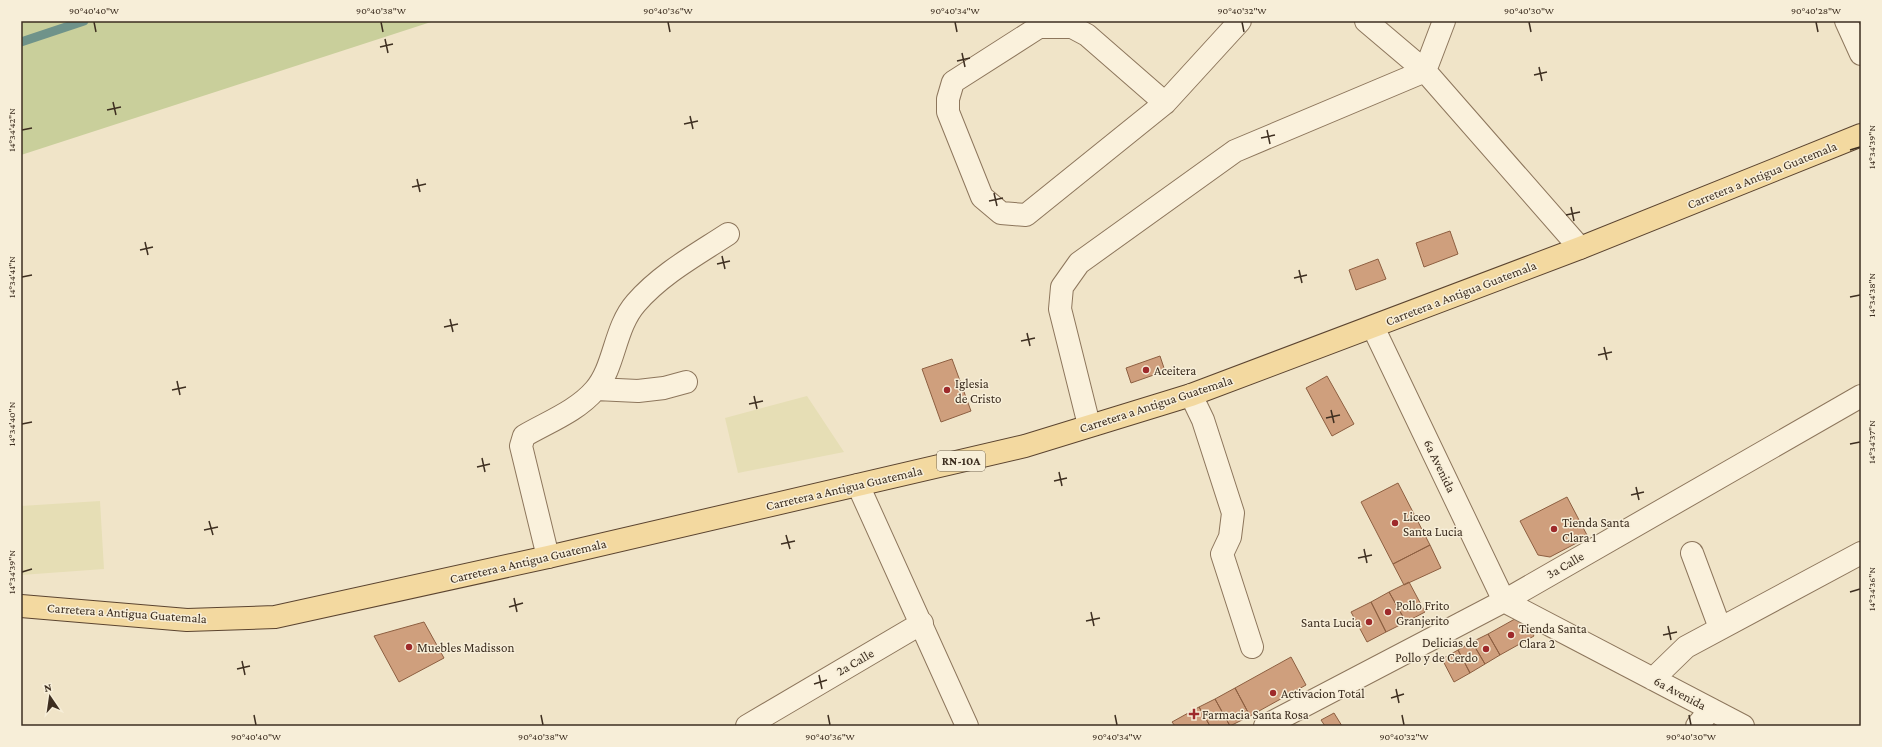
<svg xmlns="http://www.w3.org/2000/svg" width="1882" height="747" font-family="'Crimson Pro',serif">
<style>
.farmland{fill:#e6deb5}
.green{fill:#c9cf9b}
.lines{fill:none;stroke-linecap:round;stroke-linejoin:round}
.stream{stroke:#6f938a;stroke-width:9}
.building{fill:#cf9f7d;stroke:#8d5f41}
.minor-casing{stroke:#8d765c;stroke-width:24}
.major-casing{stroke:#5b4430;stroke-width:24}
.minor{stroke:#faf1dc;stroke-width:22}
.major{stroke:#f3d9a0;stroke-width:22}
.ticks{fill:none;stroke:#3d2e20;stroke-width:1.5}
.poi-dot{fill:#9e2a2b;stroke:#f7eed8;stroke-width:1.5}
.labels{text-anchor:middle;dominant-baseline:central;stroke-width:3;stroke-linejoin:round;paint-order:stroke}
.shield{fill:#f7eed8;stroke:#756857;stroke-width:1}
.shield-label{font-size:12px;font-weight:bold;fill:#3d2e20}
.street-label{font-size:13px;fill:#3d2e20;stroke:#f7eed8}
.poi-label{font-size:13px;fill:#3d2e20;stroke:#f7eed8;text-anchor:start}
.neatline{fill:none;stroke:#3d2e20;stroke-width:1.5}
.ticks-label{font-size:10px;text-anchor:middle;fill:#3d2e20}
</style>
<rect width="100%" height="100%" fill="#f0e4c8"/>
<path class="farmland" d="M807,396L844,452L738,473L725,418Z
M100,501L104,569L21,575V506Z"/>
<path class="green" d="M21,21H434L21,155Z"/>
<g class="lines">
<path class="stream" d="M21,42L84,21"/>
</g>
<path class="building" d="M1450,231L1458,254L1424,267L1416,243Z
M1378,259L1386,279L1356,290L1349,270Z
M1160,356L1165,371L1131,383L1126,368Z
M952,359L971,411L941,422L922,369Z
M1327,376L1354,424L1332,436L1306,388Z
M1398,483L1430,545L1393,564L1361,502Z
M1567,497L1588,537L1550,557L1538,555L1520,521Z
M1430,545L1441,568L1404,585L1393,564Z
M1409,582L1425,612L1406,622L1389,592Z
M1389,592L1406,622L1386,632L1371,602Z
M1371,602L1386,632L1367,642L1351,612Z
M1522,615L1534,636L1500,655L1488,634Z
M424,622L444,658L399,682L374,636Z
M1488,634L1500,655L1485,664L1472,642Z
M1472,642L1485,664L1470,673L1458,650Z
M1458,650L1470,673L1454,682L1442,659Z
M1291,657L1306,685L1250,716L1235,688Z
M1235,688L1250,716L1230,726L1215,699Z
M1215,699L1230,726H1210L1199,707Z
M1199,707L1210,726H1175L1172,722Z
M1334,713L1342,726H1325L1321,720Z"/>
<g class="lines">
<defs>
<path id="minor" d="M1366,21L1425,71L1580,248
M1846,21L1861,54
M1165,103L1087,35L1072,27H1039L953,82L948,99V112L982,197L1001,213L1026,215L1165,103L1240,21
M1373,327L1504,601L1743,726
M596,389L638,391L664,388L686,382
M1191,395L1203,420L1233,513L1230,537L1222,554L1252,647
M1089,425L1060,309L1062,287L1079,263L1235,151L1425,71L1444,21
M858,485L967,726
M1692,553L1720,628
M548,557L521,446L524,436C548,422 577,411 595,390C615,367 614,328 636,303C661,274 696,255 728,234
M1653,679L1686,647L1861,553
M747,726L922,623
M1265,726L1504,601L1861,396
M1697,726L1711,709"/>
<path id="major" d="M21,606L187,620L275,617L548,557L1025,446L1191,395L1580,248L1861,135"/>
</defs>
<use href="#minor" class="minor-casing"/>
<use href="#major" class="major-casing"/>
<use href="#minor" class="minor"/>
<use href="#major" class="major"/>
</g>
<path class="ticks" d="M94,22L96,32M381,22L383,32M668,22L670,32M955,22L957,32M1242,22L1244,32M1529,22L1531,32M1816,22L1818,32M385,39L388,53M380,47L393,44M962,53L965,67M957,61L970,58M1539,67L1542,81M1534,75L1547,72M113,102L116,115M107,110L121,107M690,116L693,129M684,124L698,121M22,130L32,128M1267,130L1270,144M1261,138L1275,135M1850,150L1860,147M417,179L420,192M412,187L426,184M994,193L997,206M989,201L1003,198M1571,207L1574,221M1566,215L1580,212M145,242L148,255M140,250L153,247M722,256L725,269M717,264L730,261M1299,270L1302,283M22,277L32,275M1294,278L1307,275M1850,297L1860,295M450,319L453,332M444,327L458,324M1027,333L1030,346M1021,341L1035,338M1604,347L1607,360M1598,355L1612,352M177,381L180,395M172,390L186,387M754,396L757,409M749,404L763,401M1331,410L1334,423M1326,418L1340,415M22,424L32,422M1850,444L1860,442M482,458L485,472M477,467L490,464M1059,472L1062,486M1054,481L1067,478M1636,487L1639,500M1631,495L1644,492M209,521L213,535M204,530L218,527M786,535L790,549M781,544L795,541M1364,549L1367,563M1358,558L1372,555M22,572L32,569M1850,592L1860,589M514,598L517,612M509,607L523,603M1091,612L1094,626M1086,621L1100,618M1668,626L1671,640M1663,635L1677,632M242,661L245,675M237,669L250,666M819,675L822,689M814,684L827,680M1396,689L1399,703M1391,698L1404,694M254,715L256,725M541,715L543,725M828,715L830,725M1115,715L1117,725M1402,715L1404,725M1689,715L1691,725"/>
<g class="poi-dot">
<circle cx="1146" cy="370" r="4"/>
<circle cx="947" cy="390" r="4"/>
<circle cx="1395" cy="523" r="4"/>
<circle cx="1554" cy="529" r="4"/>
<circle cx="1388" cy="612" r="4"/>
<circle cx="1369" cy="622" r="4"/>
<circle cx="1511" cy="635" r="4"/>
<circle cx="409" cy="647" r="4"/>
<circle cx="1486" cy="649" r="4"/>
<circle cx="1273" cy="693" r="4"/>
<path d="M1192 708h4v4h4v4h-4v4h-4v-4h-4v-4h4z"/>
</g>
<g class="labels">
<rect class="shield" x="937" y="451" width="48" height="20" rx="3"/>
<g class="shield-label">
<text x="961" y="461">RN-10A</text>
</g>
<g class="street-label">
<text transform="translate(1762 175) rotate(-22)">Carretera a Antigua Guatemala</text>
<text transform="translate(1461 293) rotate(-21)">Carretera a Antigua Guatemala</text>
<text transform="translate(1156 404) rotate(-18)">Carretera a Antigua Guatemala</text>
<text transform="translate(1440 466) rotate(64)">6a Avenida</text>
<text transform="translate(844 488) rotate(-13)">Carretera a Antigua Guatemala</text>
<text transform="translate(528 561) rotate(-13)">Carretera a Antigua Guatemala</text>
<text transform="translate(1565 565) rotate(-30)">3a Calle</text>
<text transform="translate(127 613) rotate(4)">Carretera a Antigua Guatemala</text>
<text transform="translate(855 662) rotate(-30)">2a Calle</text>
<text transform="translate(1680 693) rotate(28)">6a Avenida</text>
</g>
<g class="poi-label">
<text x="1154" y="370">Aceitera</text>
<text x="955" y="383">Iglesia<tspan x="955" dy="15">de Cristo</tspan></text>
<text x="1403" y="516">Liceo<tspan x="1403" dy="15">Santa Lucia</tspan></text>
<text x="1562" y="522">Tienda Santa<tspan x="1562" dy="15">Clara 1</tspan></text>
<text x="1396" y="605">Pollo Frito<tspan x="1396" dy="15">Granjerito</tspan></text>
<text x="1361" y="622" text-anchor="end">Santa Lucia</text>
<text x="1519" y="628">Tienda Santa<tspan x="1519" dy="15">Clara 2</tspan></text>
<text x="1478" y="642" text-anchor="end">Delicias de<tspan x="1478" dy="15">Pollo y de Cerdo</tspan></text>
<text x="417" y="647">Muebles Madisson</text>
<text x="1281" y="693">Activacion Total</text>
<text x="1202" y="714">Farmacia Santa Rosa</text>
</g>
</g>
<rect width="1882" height="747" fill="none" stroke="#f7eed8" stroke-width="44"/>
<g transform="translate(50 697) rotate(347)" stroke="#f7eed8" stroke-width="3" paint-order="stroke">
<path d="M0-3L7 15L0 10L-7 15Z" fill="#3d2e20"/>
<text y="-6" font-size="11" font-weight="bold" text-anchor="middle" fill="#3d2e20">N</text>
</g>
<rect x="22" y="22" width="1838" height="703" class="neatline"/>
<g class="ticks-label">
<text x="94" y="14">90°40'40"W</text>
<text x="381" y="14">90°40'38"W</text>
<text x="668" y="14">90°40'36"W</text>
<text x="955" y="14">90°40'34"W</text>
<text x="1242" y="14">90°40'32"W</text>
<text x="1529" y="14">90°40'30"W</text>
<text x="1816" y="14">90°40'28"W</text>
<text transform="translate(11 130) rotate(-90)" y="4">14°34'42"N</text>
<text transform="translate(1871 147) rotate(-90)" y="4">14°34'39"N</text>
<text transform="translate(11 277) rotate(-90)" y="4">14°34'41"N</text>
<text transform="translate(1871 295) rotate(-90)" y="4">14°34'38"N</text>
<text transform="translate(11 424) rotate(-90)" y="4">14°34'40"N</text>
<text transform="translate(1871 442) rotate(-90)" y="4">14°34'37"N</text>
<text transform="translate(11 572) rotate(-90)" y="4">14°34'39"N</text>
<text transform="translate(1871 589) rotate(-90)" y="4">14°34'36"N</text>
<text x="256" y="740">90°40'40"W</text>
<text x="543" y="740">90°40'38"W</text>
<text x="830" y="740">90°40'36"W</text>
<text x="1117" y="740">90°40'34"W</text>
<text x="1404" y="740">90°40'32"W</text>
<text x="1691" y="740">90°40'30"W</text>
</g>
</svg>
